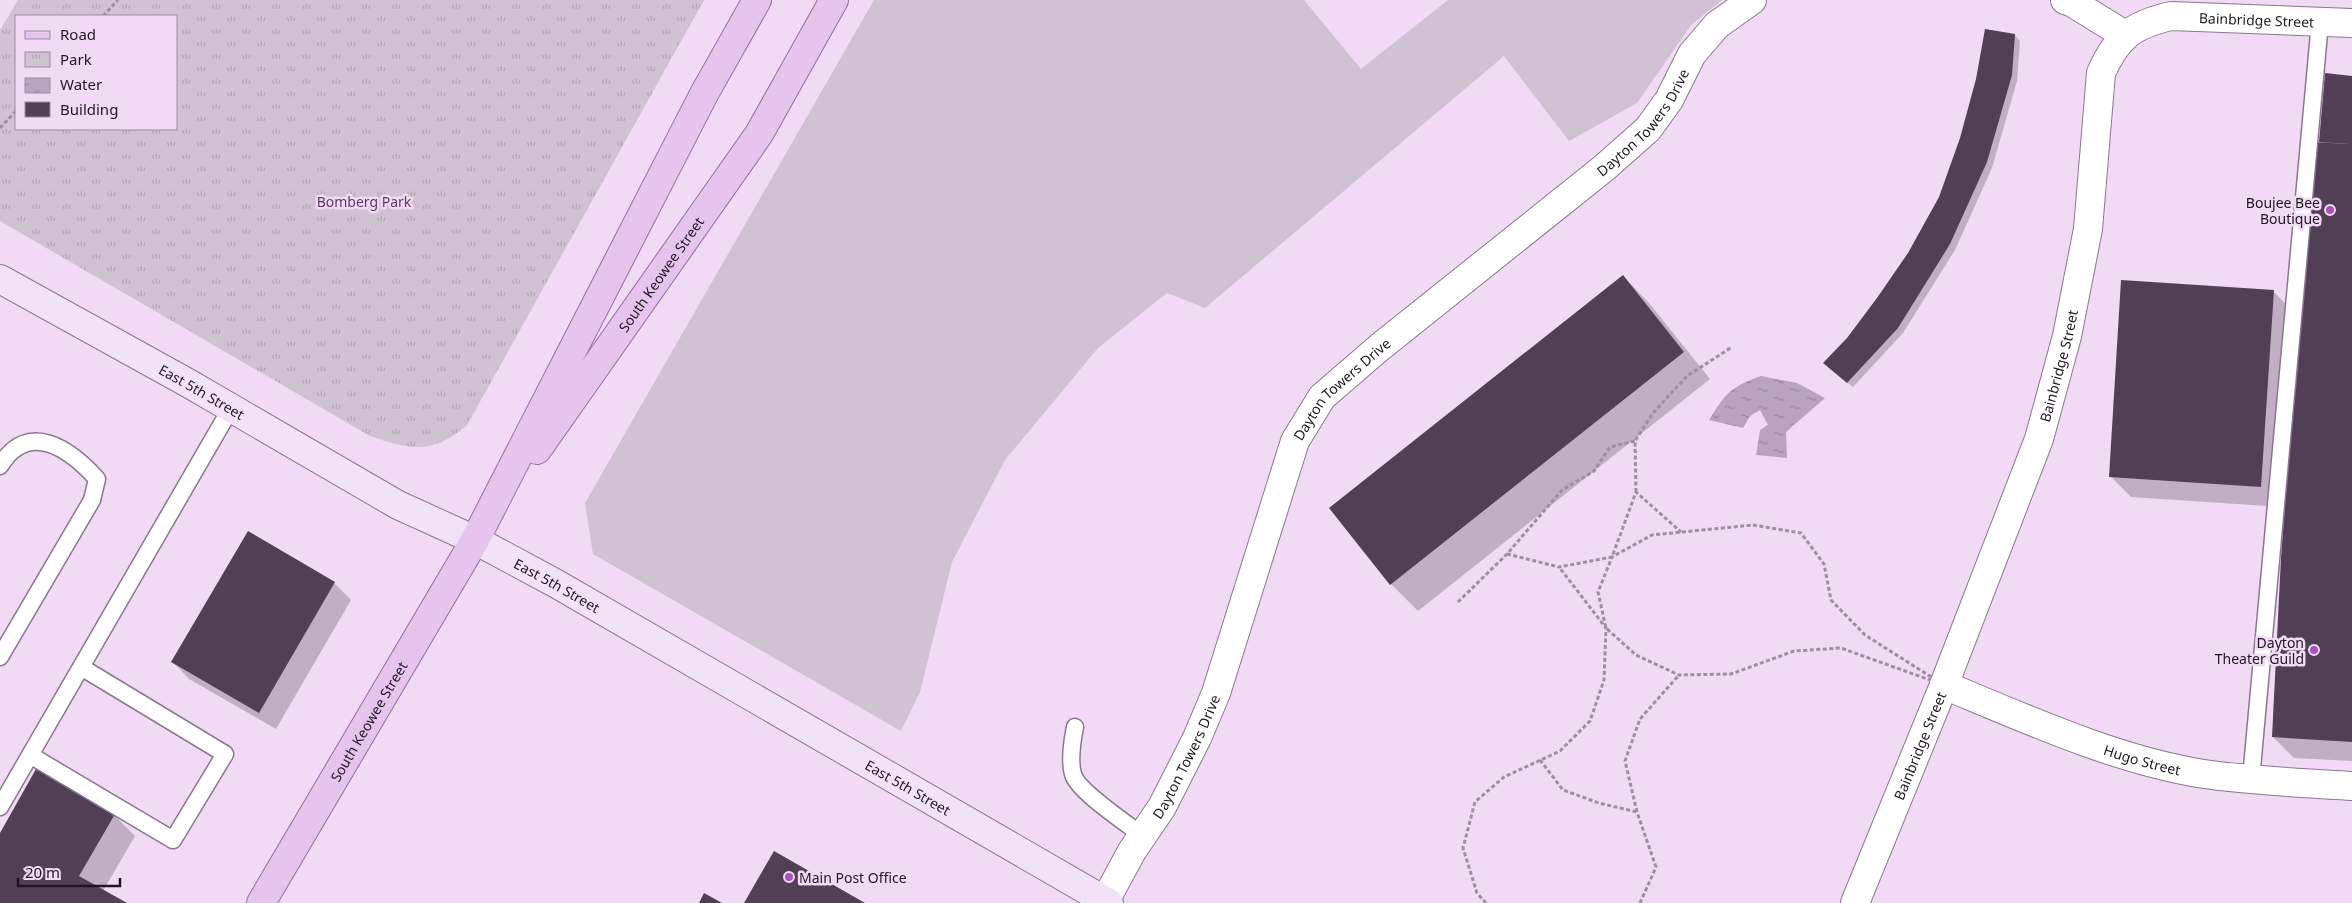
<svg xmlns="http://www.w3.org/2000/svg" width="2352" height="903" font-family="'Noto Sans',sans-serif">
<style>
.grass{fill:#d0c1d3}
.park{fill:url(#park-tufts);fill-rule:evenodd}
.water{fill:url(#water-ripples)}
.shadow{fill:#0003}
.building{fill:#513f55}
.lines{fill:none;stroke-linecap:round;stroke-linejoin:round}
.lane-casing{stroke:#8b778f;stroke-width:19}
.street-casing{stroke:#8b778f;stroke-width:30}
.secondary-casing{stroke:#8b778f;stroke-width:30}
.primary-casing{stroke:#956e9e;stroke-width:30}
.path{stroke:#9e8ea2;stroke-width:3;stroke-dasharray:4 2.5;stroke-linecap:butt}
.lane{stroke:#fff;stroke-width:16}
.street{stroke:#fff;stroke-width:28}
.secondary{stroke:#f2e2f6;stroke-width:28}
.primary{stroke:#e6c4ed;stroke-width:28}
.poi-dot{fill:#aa51bd;stroke:#f0daf4;stroke-width:2}
.labels{text-anchor:middle;dominant-baseline:central;stroke-width:5;stroke-linejoin:round;paint-order:stroke}
.street-label{font-size:14px;fill:#1f1821;stroke:#f0daf4}
.park-label{font-size:14px;fill:#5d3b64;stroke:#f0daf4}
.poi-label{font-size:14px;fill:#1f1821;stroke:#f0daf4;text-anchor:end}
</style>
<defs>
<pattern id="park-tufts" width="24" height="20" patternUnits="userSpaceOnUse" patternTransform="scale(1.25)"><rect width="24" height="20" fill="#d0c1d3"/><path d="M3 7l-1-3M5 7V3M7 7l1-3M15 17l-1-3M17 17v-4M19 17l1-3" fill="none" stroke="#b2a5b5"/></pattern>
<pattern id="water-ripples" width="26" height="14" patternUnits="userSpaceOnUse" patternTransform="scale(1.25)"><rect width="26" height="14" fill="#baa3c0"/><path d="M2 4q2-2 4 0t4 0M15 11q2-2 4 0t4 0" fill="none" stroke="#97849c"/></pattern>
</defs>
<rect width="100%" height="100%" fill="#f0daf4"/>
<path class="grass" d="M874,0H1304L1361,69L1448,0H1722L1691,25L1637,103L1569,141L1504,56L1205,308L1167,293L1098,348L1005,460L952,562L920,692L901,731L593,554L585,503Z"/>
<path class="park" d="M18,0H704L467,425C433,455 410,450 370,436L0,221V30ZM176,16V129H16V16Z"/>
<path class="water" d="M1761,376L1797,383L1825,398L1786,432L1787,458L1756,455L1760,430L1768,425L1760,410L1750,416L1743,428L1709,420C1726,393 1730,387 1761,376Z"/>
<path class="shadow" d="M2015,35L2020,41L2017,81L1992,168L1955,250L1903,333L1853,387L1830,368L1848,338L1909,254L1940,197Z
M2352,77V761L2294,758L2273,737L2324,144L2321,141Z
M1623,276L1649,303L1710,379L1418,611L1391,584L1331,508Z
M2273,291L2294,312L2282,507L2131,497L2110,476Z
M248,533L334,583L351,600L276,729L189,679L173,662Z
M114,815L135,836L103,891L124,903H0V836Z"/>
<path class="building" d="M1985,29L2015,34L2012,75L1987,162L1950,244L1898,328L1847,383L1823,363L1847,338L1877,298L1908,253L1939,197L1960,138L1976,79Z
M2325,73L2352,76V742L2272,737L2281,558L2312,142L2349,144L2319,142Z
M1623,275L1684,352L1390,585L1329,508Z
M2121,280L2274,290L2261,487L2109,477Z
M248,531L335,582L259,713L171,662Z
M36,769L115,814L79,876L127,903H0V833Z
M774,851L865,903H744Z
M704,893L722,903H699Z"/>
<g class="lines">
<defs>
<path id="lane" d="M0,466C28,419 70,449 97,479L92,500L0,657
M1075,727C1072,742 1069,760 1073,774C1077,791 1129,825 1143,836
M30,755L173,840L225,754L81,667
M2251,779L2320,22
M0,807L231,408"/>
<g id="street">
<path d="M2065,0L2073,3L2125,35"/>
<path id="s1" d="M1944,685C2026,719 2116,760 2204,774C2253,781 2303,783 2352,786"/>
<path id="s2" d="M1105,901L1132,851L1162,807L1197,738L1216,693L1295,441L1322,397L1380,347L1604,168L1648,129L1669,100L1692,54L1717,25L1752,0"/>
<path id="s3" d="M1855,903L1944,685L2039,439L2067,336L2088,229L2101,73C2117,37 2132,25 2171,16L2352,23"/>
</g>
<g id="secondary">
<path id="s4" d="M0,279L188,383L398,505L475,540L555,583L1109,903"/>
</g>
<g id="primary">
<path id="s5" d="M537,450L759,134L834,0"/>
<path id="s6" d="M261,903L475,540L704,94L757,0"/>
</g>
</defs>
<use href="#lane" class="lane-casing"/>
<use href="#street" class="street-casing"/>
<use href="#secondary" class="secondary-casing"/>
<use href="#primary" class="primary-casing"/>
<path class="path" d="M103,16L118,0
M0,128L16,111
M1636,492L1635,441L1653,413L1687,376L1732,347
M1753,525L1801,533L1824,564L1831,600L1865,635L1944,685L1841,648L1794,651L1731,674L1679,675L1636,655L1606,628L1598,592L1612,557L1652,535Z
M1507,554L1559,567L1612,557L1636,492L1681,532
M1458,602L1507,554L1562,490L1594,471L1610,447L1635,441
M1540,760L1563,790L1599,803L1637,812
M1486,903L1477,893L1463,848L1475,802L1504,777L1560,751L1590,721L1604,680L1606,628L1559,567
M1640,903L1656,867L1637,812L1625,761L1640,719L1679,675"/>
<use href="#lane" class="lane"/>
<use href="#street" class="street"/>
<use href="#secondary" class="secondary"/>
<use href="#primary" class="primary"/>
</g>
<g class="poi-dot">
<circle cx="2330" cy="210" r="5"/>
<circle cx="2314" cy="650" r="5"/>
<circle cx="789" cy="877" r="5"/>
</g>
<g class="labels">
<g class="street-label">
<text stroke="none"><textPath href="#s3" startOffset="1052">Bainbridge Street</textPath></text>
<text stroke="none"><textPath href="#s2" startOffset="976">Dayton Towers Drive</textPath></text>
<text stroke="none"><textPath href="#s5" startOffset="215">South Keowee Street</textPath></text>
<text stroke="none"><textPath href="#s3" startOffset="575">Bainbridge Street</textPath></text>
<text stroke="none"><textPath href="#s2" startOffset="571">Dayton Towers Drive</textPath></text>
<text stroke="none"><textPath href="#s4" startOffset="231">East 5th Street</textPath></text>
<text stroke="none"><textPath href="#s4" startOffset="636">East 5th Street</textPath></text>
<text stroke="none"><textPath href="#s6" startOffset="211">South Keowee Street</textPath></text>
<text stroke="none"><textPath href="#s3" startOffset="170">Bainbridge Street</textPath></text>
<text stroke="none"><textPath href="#s2" startOffset="166">Dayton Towers Drive</textPath></text>
<text stroke="none"><textPath href="#s1" startOffset="212">Hugo Street</textPath></text>
<text stroke="none"><textPath href="#s4" startOffset="1041">East 5th Street</textPath></text>
</g>
<g class="park-label">
<text x="364" y="201">Bomberg Park</text>
</g>
<g class="poi-label">
<text x="2320" y="202">Boujee Bee<tspan x="2320" dy="16">Boutique</tspan></text>
<text x="2304" y="642">Dayton<tspan x="2304" dy="16">Theater Guild</tspan></text>
<text x="799" y="877" text-anchor="start">Main Post Office</text>
</g>
</g>
<rect x="15" y="15" width="162" height="115" fill="#f0daf4" stroke="#9c8ca0"/>
<rect x="25" y="31" width="25" height="8" fill="#e6c4ed" stroke="#9c8ca0"/>
<text x="60" y="40" font-size="15" fill="#1f1821">Road</text>
<rect x="25" y="52" width="25" height="15" fill="url(#park-tufts)" stroke="#9c8ca0"/>
<text x="60" y="65" font-size="15" fill="#1f1821">Park</text>
<rect x="25" y="78" width="25" height="15" fill="url(#water-ripples)" stroke="#9c8ca0"/>
<text x="60" y="90" font-size="15" fill="#1f1821">Water</text>
<rect x="25" y="102" width="25" height="15" fill="#513f55" stroke="#9c8ca0"/>
<text x="60" y="115" font-size="15" fill="#1f1821">Building</text>
<path d="M18 878v8h102v-8" fill="none" stroke="#1f1821" stroke-width="2.5"/>
<text x="25" y="878" font-size="15" fill="#1f1821" stroke="#f0daf4" stroke-width="4" paint-order="stroke">20 m</text>
</svg>
